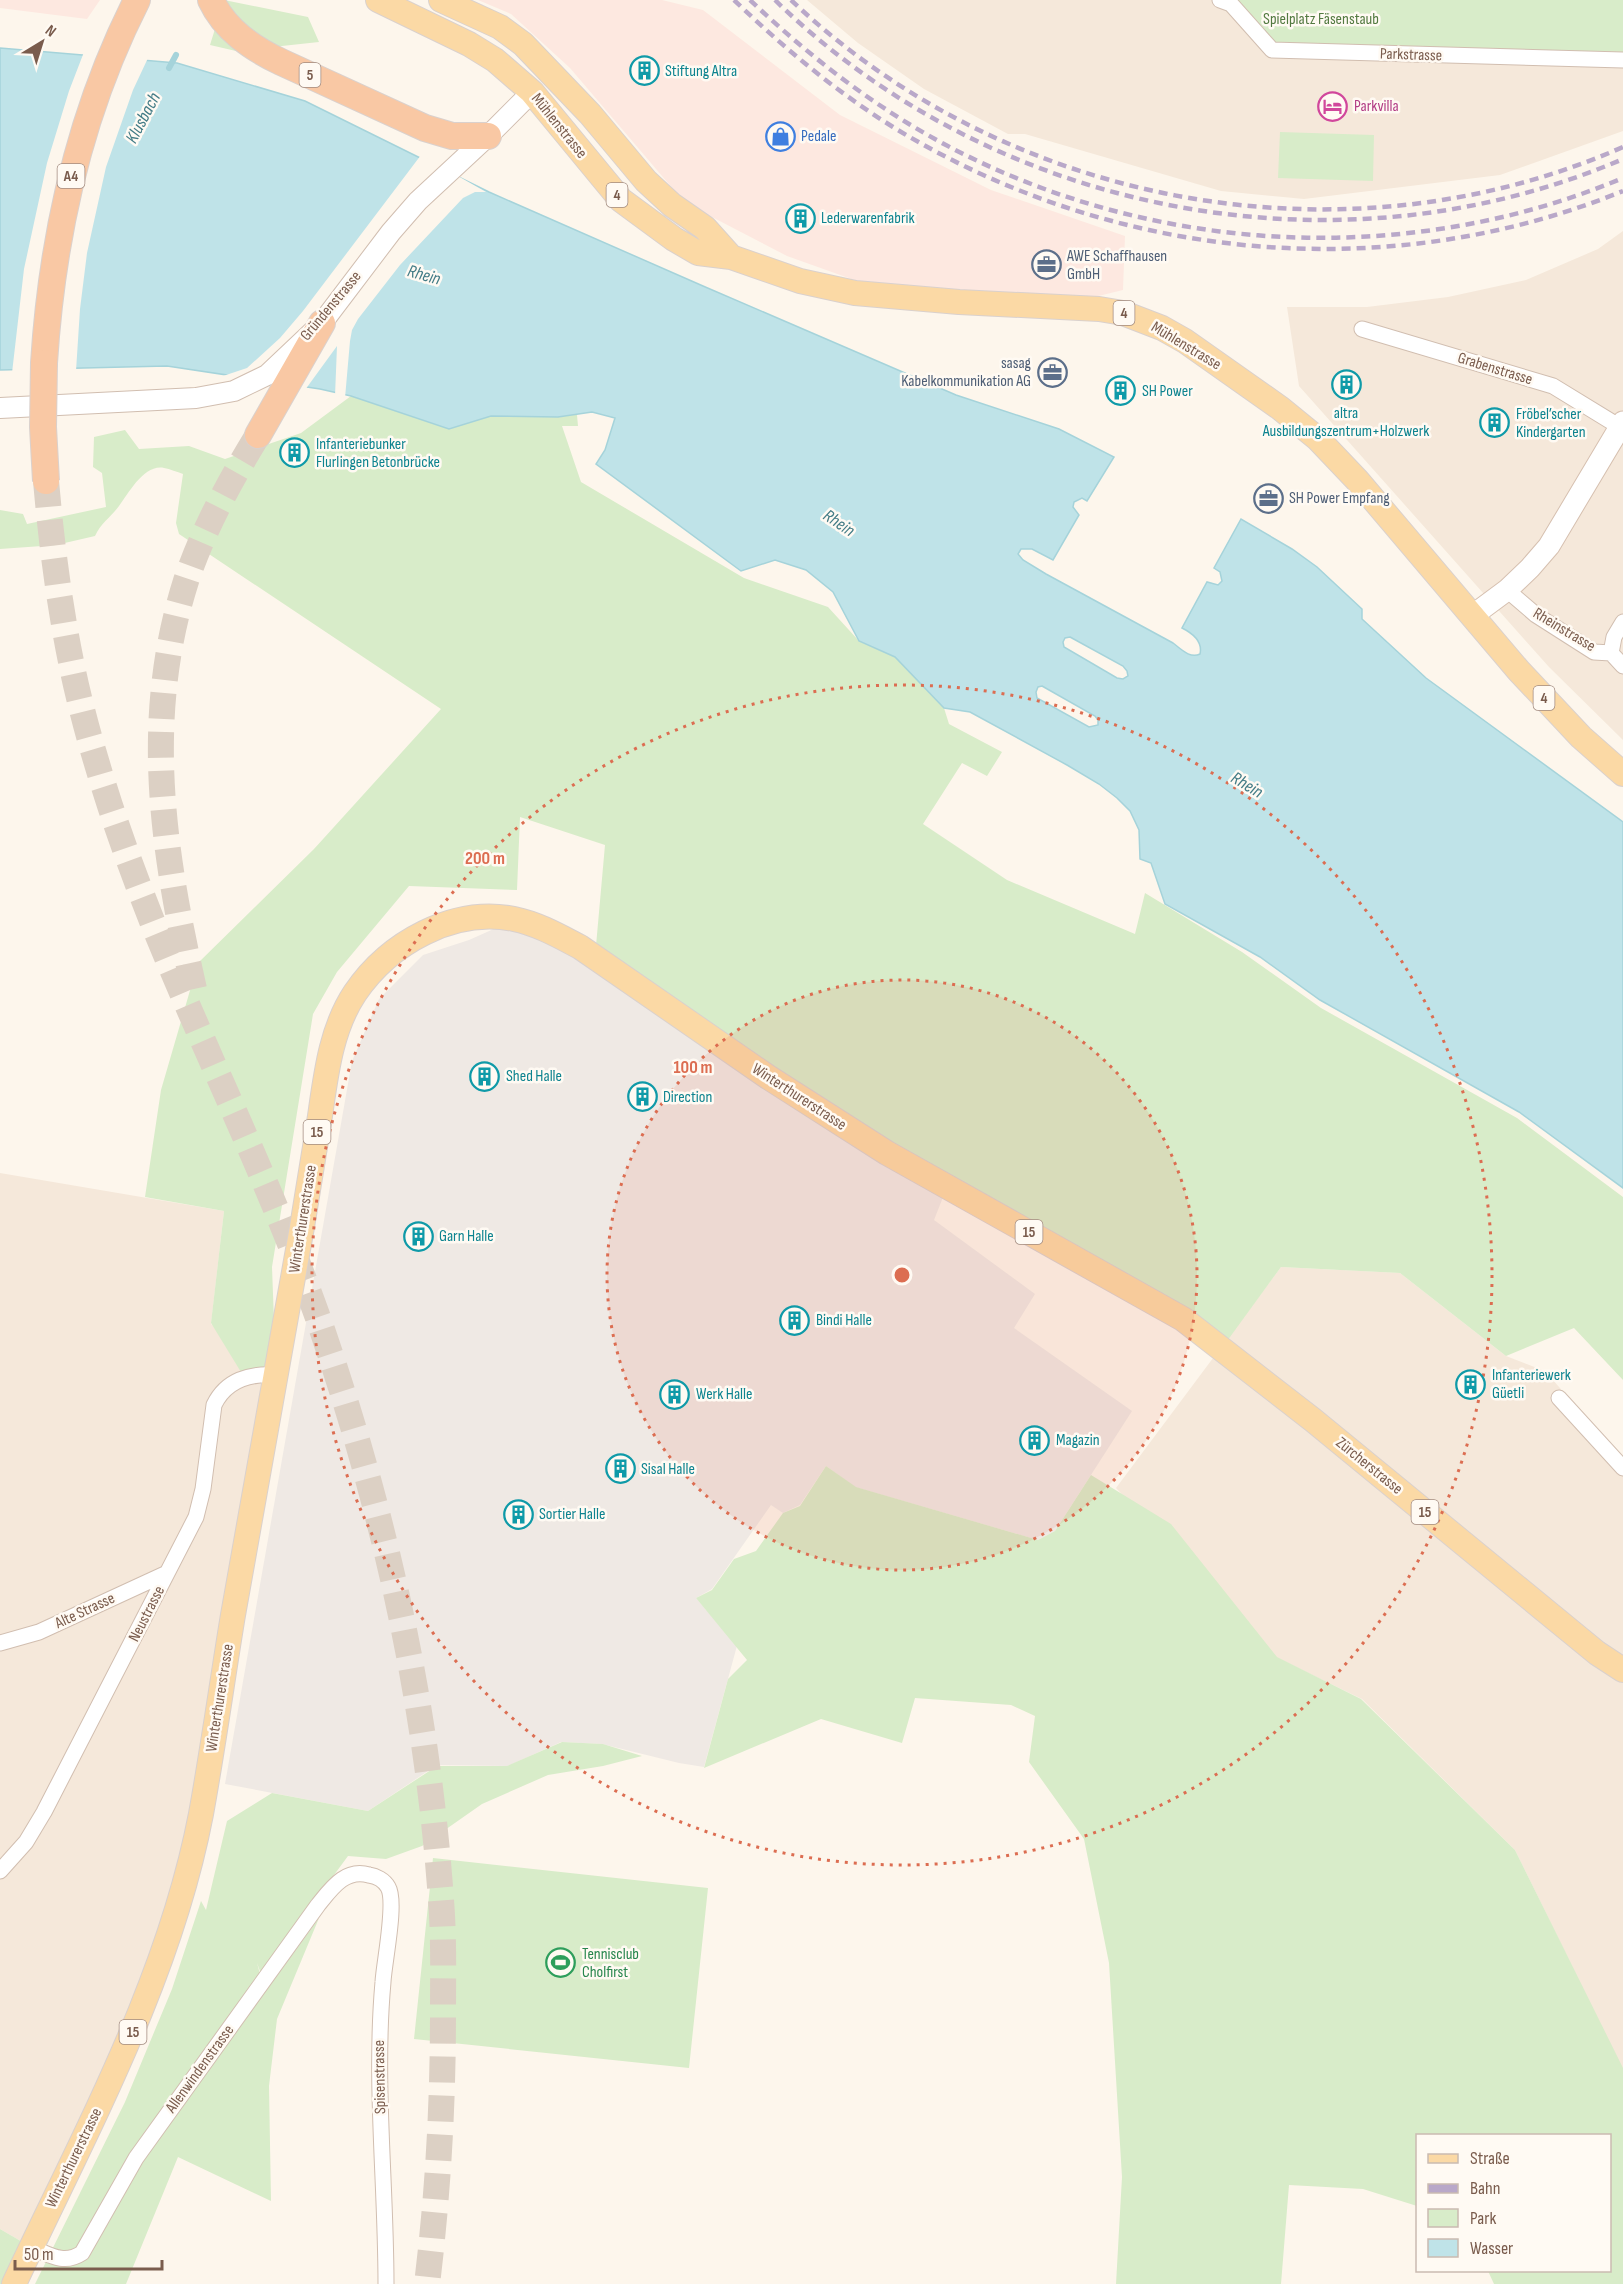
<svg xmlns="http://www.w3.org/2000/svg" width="1623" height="2284" font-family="'Sofia Sans Condensed',sans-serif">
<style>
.residential{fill:#f5e8da}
.commercial{fill:#fde8e0}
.industrial{fill:#efe9e4}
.green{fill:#d8ecc9}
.water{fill:#bfe3e8;stroke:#a5d3da;stroke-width:1.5;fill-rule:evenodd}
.pier{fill:#fdf6ec}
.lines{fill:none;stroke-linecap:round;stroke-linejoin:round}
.stream{stroke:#a5d3da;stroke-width:6}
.trunk-tunnel{stroke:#dcd0c4;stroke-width:26;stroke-dasharray:26 13;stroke-linecap:butt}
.minor-casing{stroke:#d1beb0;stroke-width:17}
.tertiary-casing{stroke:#d1beb0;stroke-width:22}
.secondary-casing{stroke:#d6c0b0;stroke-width:23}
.primary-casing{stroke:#dad1cd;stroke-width:26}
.trunk-casing{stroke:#dad1cd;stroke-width:28}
.minor{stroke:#fff;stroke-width:15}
.tertiary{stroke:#fff;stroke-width:20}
.secondary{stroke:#fff;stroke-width:21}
.primary{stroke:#fbd9a5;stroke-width:24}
.trunk{stroke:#f9c8a4;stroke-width:26}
.rail{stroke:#b9a8c9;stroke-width:4.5;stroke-dasharray:9 6;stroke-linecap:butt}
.trunk-bridge-casing{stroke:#dad1cd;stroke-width:28;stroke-linecap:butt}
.trunk-bridge{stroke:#f9c8a4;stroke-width:26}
.ring{fill:none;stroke:#dc6d51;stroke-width:3;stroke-dasharray:3 6}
.labels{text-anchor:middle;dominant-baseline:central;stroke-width:5;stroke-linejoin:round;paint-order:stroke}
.shield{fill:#fffaf3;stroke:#a28b7f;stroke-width:1.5}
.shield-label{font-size:15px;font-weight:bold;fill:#7a5c4d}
.park-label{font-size:16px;fill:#537a41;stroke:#fffaf3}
.street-label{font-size:16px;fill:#7a5c4d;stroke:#fffaf3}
.culture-label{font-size:16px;fill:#0d838f;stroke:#fffaf3;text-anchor:start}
.hotel-label{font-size:16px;fill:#b23c85;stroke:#fffaf3;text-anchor:start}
.shop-label{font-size:16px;fill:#366cbe;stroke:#fffaf3;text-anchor:start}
.service-label{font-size:16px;fill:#4e5e75;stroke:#fffaf3;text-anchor:start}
.leisure-label{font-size:16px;fill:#27864d;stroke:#fffaf3;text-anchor:start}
.water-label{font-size:18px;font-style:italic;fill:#437c86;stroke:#fffaf3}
.centre{fill:#dc6d51;stroke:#fffaf3;stroke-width:3}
.ring-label{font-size:18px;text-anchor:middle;font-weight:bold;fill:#dc6d51;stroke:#fffaf3;stroke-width:5;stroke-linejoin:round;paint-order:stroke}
</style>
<rect width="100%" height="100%" fill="#fdf6ec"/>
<path class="residential" d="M807,0H1623V131L1500,175L1304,199L1221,191L1025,134H1008L924,89L858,43Z
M1623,231V740L1549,667L1299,386L1287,307H1367L1448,297L1526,280L1598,249Z
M0,1173L224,1211L211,1324L276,1375L183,1885L31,2247L0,2229Z
M1281,1267L1400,1273L1506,1356L1545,1371L1623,1460V2070L1515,1850L1362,1699L1275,1657L1116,1488Z"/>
<path class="commercial" d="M0,0H100L87,19L0,8Z
M478,0H662L703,10L840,115L991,190L1125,236L1123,290L1082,300L885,291L787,256L685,203L570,68L511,14Z"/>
<path class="industrial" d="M516,919L947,1187L934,1220L1035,1294L1014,1328L1132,1411L1055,1531L1038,1540L855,1487L826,1466L800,1505L783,1513L771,1505L712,1589L696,1598L718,1624L741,1631L704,1767L679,1763L602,1744L561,1742L508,1766L437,1765L368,1811L225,1784L352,1061L379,999L423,955L469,940Z"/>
<path class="green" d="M224,0L308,17L319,42L236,51L210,45Z
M1238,0H1623V52L1276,44Z
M1280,132L1374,135L1373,181L1278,178Z
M351,396L449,429L491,416L577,415L578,426H562L581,482L744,578L828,607L859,641L895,657L944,708L949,724L1002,752L987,776L962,763L923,824L1007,880L1135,934L1145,893L1242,952L1321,1008L1517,1118L1623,1197V1380L1574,1328L1506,1356L1400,1273L1281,1267L1222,1348L887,1153L595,957L605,845L520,817L517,890L409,886L337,972L313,1014L272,1267L276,1375L244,1377L211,1323L224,1211L145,1197L161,1090L198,963L314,849L441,709L179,534L176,523L183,474C177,472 170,469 164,468C144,464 129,493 119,506C111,517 101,523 95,536L56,545L0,549V510L23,514L27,524L106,507L102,473L93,467L94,437L125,430L139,449L189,446L225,459L301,433Z
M826,1466L856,1487L1038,1540L1055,1531L1091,1475L1171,1524L1277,1657L1361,1699L1515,1850L1623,2068V2284H1494L1488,2271L1610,2270V2136H1418L1417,2206L1363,2189L1289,2185L1281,2284H1116L1122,2177L1109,1963L1084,1839L1029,1762L1035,1716L1011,1705L915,1698L902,1743L821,1719L704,1768L728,1679L747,1660L696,1598L712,1590L734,1559L756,1551L783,1513L800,1506Z
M562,1742L603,1744L642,1756L603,1766L548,1775L482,1804L422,1846L386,1859L348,1856L261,1974L257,1963L260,1974L159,2137L319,1918L277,2019L269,2086L271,2201L178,2157L126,2284H35L125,2102L172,1989L201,1901L206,1910L227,1821L272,1793L368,1811L437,1766H507Z
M433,1858L708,1888L689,2068L414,2039Z
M0,2229L31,2247L14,2284H0Z"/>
<path class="water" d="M0,48L177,63L305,101L489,192L703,286L956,395L1059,429L1114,457L1087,501L1082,498L1074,502L1073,507L1079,515L1053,560L1032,549H1021L1018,554L1023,560L1046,574L1173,643C1181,649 1190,659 1200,654C1203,641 1192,633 1182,628L1207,582L1218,585L1222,581L1220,572L1214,568L1241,519L1292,549L1317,567L1362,609V619L1426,678L1623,822V1188L1519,1112L1320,1000L1260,957L1165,904L1151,863L1140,859L1139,830L1130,811L1117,798L1099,784L1067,765L970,712L944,708L895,657L859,641L833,592L806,570L775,560L741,571L596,464L605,450L615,418L592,412L558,417L491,416L449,429L351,396L320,389L167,366L0,370ZM1070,637L1123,666L1127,671L1128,676L1123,679L1117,678L1064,647L1063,642L1065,638ZM1042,686L1095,716L1098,720V725L1089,727L1037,698L1036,692L1038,687Z"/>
<path class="pier" d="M84,52L148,58L133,90L106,167L87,253L80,309L76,371L12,373L24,269L47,163L69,91Z
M421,155L486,192H475L463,198L400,265L358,319L352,330L350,341L345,398L335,396L337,346L305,390L220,377L247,368L280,338L303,311Z"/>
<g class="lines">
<path class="stream" d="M169,68L176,55"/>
<path class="trunk-tunnel" d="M46,481C52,550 61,618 76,685C95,767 123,848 154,926C207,1056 270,1183 317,1315C383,1505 427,1700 441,1900C444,1938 443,1975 443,2013C443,2104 438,2194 427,2284
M194,989C163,852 142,720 186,581C203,530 230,481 258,435"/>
<defs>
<path id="minor" d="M1220,0L1231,4L1272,50L1623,60
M1362,329L1553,386L1620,427
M1507,590L1536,615L1594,652L1611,653L1623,666
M1611,653L1614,637L1623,622
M1559,1398L1623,1468
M0,1643L39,1632L167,1573
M0,1871L26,1842L44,1812L196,1517L203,1489L214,1405C226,1380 250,1373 276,1375
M31,2247C50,2255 64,2265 82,2253L136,2158L318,1905C331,1889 345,1868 369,1875C376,1876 384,1880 388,1887C397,1902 384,1962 383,1982C374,2082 386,2183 386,2284"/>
<path id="tertiary" d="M0,408L196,398L234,391L267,375L322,323L391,232L418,201L488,136L532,92"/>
<path id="secondary" d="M1472,616L1507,590L1530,568L1549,546L1623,422"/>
<path id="primary" d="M378,0L469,44L495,60L532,92L621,200L674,239L698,253L731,257L800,281L855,293L959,302L1099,309L1123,313L1162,328L1185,341L1280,408L1318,439L1357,480L1519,671L1581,737L1623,774
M441,0L500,27L523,44L590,114L646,181L672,205L705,228L731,257
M14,2284C85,2132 169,1981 201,1814C213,1748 222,1682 233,1615C255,1486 280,1357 302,1227C308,1190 314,1153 320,1116C326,1074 331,1029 355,993C389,943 453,907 514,919C538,924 559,936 580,947L768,1077L887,1153L1183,1319L1313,1420L1597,1653L1623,1670"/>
<path id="trunk" d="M211,0C225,30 252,48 281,62L425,128L452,136H488
M44,363C52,236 79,114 137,0
M258,435L322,323"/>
</defs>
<use href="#minor" class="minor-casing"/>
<use href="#tertiary" class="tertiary-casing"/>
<use href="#secondary" class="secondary-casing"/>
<use href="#primary" class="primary-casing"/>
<use href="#trunk" class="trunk-casing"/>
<use href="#minor" class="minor"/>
<use href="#tertiary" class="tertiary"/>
<use href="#secondary" class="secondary"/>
<use href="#primary" class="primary"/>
<use href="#trunk" class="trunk"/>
<path class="rail" d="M734,0C783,47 835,91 893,127C1111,261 1385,288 1623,191
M750,0C809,56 873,106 944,144C1151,255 1406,269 1623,178
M775,0C996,216 1339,281 1623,159
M791,0C1010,208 1346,269 1623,147"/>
<defs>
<path id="trunk-bridge" d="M44,363L43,427L46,481"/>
</defs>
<use href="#trunk-bridge" class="trunk-bridge-casing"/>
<use href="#trunk-bridge" class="trunk-bridge"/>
</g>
<circle cx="902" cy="1275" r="295" fill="#dc6d51" fill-opacity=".12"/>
<g class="ring">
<circle cx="902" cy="1275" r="295"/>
<circle cx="902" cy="1275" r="590"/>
</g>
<defs>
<symbol id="building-ring" viewBox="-11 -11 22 22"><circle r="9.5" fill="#fffaf3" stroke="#0f9aa8" stroke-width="1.5"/><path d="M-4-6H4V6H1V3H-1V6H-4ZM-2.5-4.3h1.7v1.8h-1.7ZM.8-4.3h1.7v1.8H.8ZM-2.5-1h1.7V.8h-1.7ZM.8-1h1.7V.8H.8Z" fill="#0f9aa8"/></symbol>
<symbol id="hotel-ring" viewBox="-11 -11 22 22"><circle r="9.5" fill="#fffaf3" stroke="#d1479c" stroke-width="1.5"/><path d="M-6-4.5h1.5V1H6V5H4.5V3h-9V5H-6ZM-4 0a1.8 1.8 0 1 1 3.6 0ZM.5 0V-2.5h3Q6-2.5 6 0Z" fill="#d1479c"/></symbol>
<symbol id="shop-ring" viewBox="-11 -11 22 22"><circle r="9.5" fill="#fffaf3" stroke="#3f7fe0" stroke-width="1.5"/><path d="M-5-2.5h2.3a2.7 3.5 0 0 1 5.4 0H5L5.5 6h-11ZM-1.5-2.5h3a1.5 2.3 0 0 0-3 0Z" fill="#3f7fe0"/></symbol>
<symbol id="office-ring" viewBox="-11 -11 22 22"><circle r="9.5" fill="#fffaf3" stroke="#5c6f8a" stroke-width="1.5"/><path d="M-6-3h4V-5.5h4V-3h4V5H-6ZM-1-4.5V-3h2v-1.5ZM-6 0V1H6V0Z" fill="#5c6f8a"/></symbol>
<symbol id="stadium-ring" viewBox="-11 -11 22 22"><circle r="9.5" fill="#fffaf3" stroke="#2e9e5b" stroke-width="1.5"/><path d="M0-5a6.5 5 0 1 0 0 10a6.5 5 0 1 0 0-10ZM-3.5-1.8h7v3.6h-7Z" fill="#2e9e5b"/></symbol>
</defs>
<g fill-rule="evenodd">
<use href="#building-ring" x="628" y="54" width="33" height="33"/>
<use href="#hotel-ring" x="1316" y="90" width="33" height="33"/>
<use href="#shop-ring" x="764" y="120" width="33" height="33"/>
<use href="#building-ring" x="784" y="202" width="33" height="33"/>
<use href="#office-ring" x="1030" y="248" width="33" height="33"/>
<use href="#office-ring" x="1036" y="356" width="33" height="33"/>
<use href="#building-ring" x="1330" y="368" width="33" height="33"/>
<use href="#building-ring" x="1104" y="374" width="33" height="33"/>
<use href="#building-ring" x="1478" y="406" width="33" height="33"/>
<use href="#building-ring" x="278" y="436" width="33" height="33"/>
<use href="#office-ring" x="1252" y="482" width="33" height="33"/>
<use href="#building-ring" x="468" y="1060" width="33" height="33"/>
<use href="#building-ring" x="626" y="1080" width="33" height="33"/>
<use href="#building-ring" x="402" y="1220" width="33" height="33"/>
<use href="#building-ring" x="778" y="1304" width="33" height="33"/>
<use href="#building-ring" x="1454" y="1368" width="33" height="33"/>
<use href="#building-ring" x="658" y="1378" width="33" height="33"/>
<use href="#building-ring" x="1018" y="1424" width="33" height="33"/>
<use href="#building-ring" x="604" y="1452" width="33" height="33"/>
<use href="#building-ring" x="502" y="1498" width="33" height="33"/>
<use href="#stadium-ring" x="544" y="1946" width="33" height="33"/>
</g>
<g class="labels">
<g class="shield">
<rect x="299.5" y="63" width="21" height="24" rx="4.5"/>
<rect x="57.5" y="164" width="27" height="24" rx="4.5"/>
<rect x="606.5" y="183" width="21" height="24" rx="4.5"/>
<rect x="1113.5" y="301" width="21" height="24" rx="4.5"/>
<rect x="1533.5" y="686" width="21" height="24" rx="4.5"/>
<rect x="303.5" y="1120" width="27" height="24" rx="4.5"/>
<rect x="1015.5" y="1220" width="27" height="24" rx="4.5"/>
<rect x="1411.5" y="1500" width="27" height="24" rx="4.5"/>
<rect x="119.5" y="2020" width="27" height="24" rx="4.5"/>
</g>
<g class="shield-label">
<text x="310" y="75">5</text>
<text x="71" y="176">A4</text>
<text x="617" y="195">4</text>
<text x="1124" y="313">4</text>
<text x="1544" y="698">4</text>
<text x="317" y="1132">15</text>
<text x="1029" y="1232">15</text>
<text x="1425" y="1512">15</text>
<text x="133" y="2032">15</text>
</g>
<g class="park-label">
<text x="1321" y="19">Spielplatz Fäsenstaub</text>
</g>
<g class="street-label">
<text transform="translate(1411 55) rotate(2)">Parkstrasse</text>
<text transform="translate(559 126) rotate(51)">Mühlenstrasse</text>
<text transform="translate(331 306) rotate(-50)">Gründenstrasse</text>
<text transform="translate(1186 346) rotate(31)">Mühlenstrasse</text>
<text transform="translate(1495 369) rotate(17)">Grabenstrasse</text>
<text transform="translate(1564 630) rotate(31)">Rheinstrasse</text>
<text transform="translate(799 1097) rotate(33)">Winterthurerstrasse</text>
<text transform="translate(303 1219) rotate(-81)">Winterthurerstrasse</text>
<text transform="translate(1369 1466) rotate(39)">Zürcherstrasse</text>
<text transform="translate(85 1611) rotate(-25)">Alte Strasse</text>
<text transform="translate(147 1614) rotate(-63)">Neustrasse</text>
<text transform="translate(220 1698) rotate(-81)">Winterthurerstrasse</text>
<text transform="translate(200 2069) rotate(-54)">Allenwindenstrasse</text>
<text transform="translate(380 2077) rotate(-91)">Spisenstrasse</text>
<text transform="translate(74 2158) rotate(-64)">Winterthurerstrasse</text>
</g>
<g class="culture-label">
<text x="665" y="71">Stiftung Altra</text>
<text x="821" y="218">Lederwarenfabrik</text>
<text x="1142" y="391">SH Power</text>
<text x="1346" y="413" text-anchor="middle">altra<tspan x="1346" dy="18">Ausbildungszentrum+Holzwerk</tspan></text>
<text x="1516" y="414">Fröbel’scher<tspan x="1516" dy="18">Kindergarten</tspan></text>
<text x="316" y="444">Infanteriebunker<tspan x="316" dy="18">Flurlingen Betonbrücke</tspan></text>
<text x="506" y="1076">Shed Halle</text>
<text x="663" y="1097">Direction</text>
<text x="439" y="1236">Garn Halle</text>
<text x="816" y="1320">Bindi Halle</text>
<text x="1492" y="1375">Infanteriewerk<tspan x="1492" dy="18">Güetli</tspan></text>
<text x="696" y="1394">Werk Halle</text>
<text x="1056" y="1440">Magazin</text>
<text x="641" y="1469">Sisal Halle</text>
<text x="539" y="1514">Sortier Halle</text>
</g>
<g class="hotel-label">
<text x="1354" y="106">Parkvilla</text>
</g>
<g class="shop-label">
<text x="801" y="136">Pedale</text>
</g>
<g class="service-label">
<text x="1067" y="256">AWE Schaffhausen<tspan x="1067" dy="18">GmbH</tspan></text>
<text x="1031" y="363" text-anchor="end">sasag<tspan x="1031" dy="18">Kabelkommunikation AG</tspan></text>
<text x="1289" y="498">SH Power Empfang</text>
</g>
<g class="leisure-label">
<text x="582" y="1954">Tennisclub<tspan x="582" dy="18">Cholfirst</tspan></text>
</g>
<g class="water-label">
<text transform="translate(143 118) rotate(-62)">Klusbach</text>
<text transform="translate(424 275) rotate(16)">Rhein</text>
<text transform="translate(839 523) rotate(34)">Rhein</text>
<text transform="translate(1247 785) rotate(31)">Rhein</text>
</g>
</g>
<circle cx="902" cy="1275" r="9" class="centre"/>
<g class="ring-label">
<text x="485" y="864">200 m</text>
<text x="693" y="1073">100 m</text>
</g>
<rect x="1416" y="2134" width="195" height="138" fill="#fffaf3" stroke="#cabbb1" stroke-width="1.5"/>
<rect x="1428" y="2154" width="30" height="9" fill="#fbd9a5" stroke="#cabbb1" stroke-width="1.5"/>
<text x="1470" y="2164" font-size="18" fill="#7a5c4d">Straße</text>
<rect x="1428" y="2184" width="30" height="9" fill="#b9a8c9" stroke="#cabbb1" stroke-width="1.5"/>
<text x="1470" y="2194" font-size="18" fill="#7a5c4d">Bahn</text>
<rect x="1428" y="2209" width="30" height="18" fill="#d8ecc9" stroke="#cabbb1" stroke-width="1.5"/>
<text x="1470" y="2224" font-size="18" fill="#7a5c4d">Park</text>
<rect x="1428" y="2239" width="30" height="18" fill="#bfe3e8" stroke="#cabbb1" stroke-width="1.5"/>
<text x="1470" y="2254" font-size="18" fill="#7a5c4d">Wasser</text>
<g transform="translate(42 42) rotate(38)" stroke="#fffaf3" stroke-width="4.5" paint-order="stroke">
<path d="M0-4.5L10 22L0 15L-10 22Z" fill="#7a5c4d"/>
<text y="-9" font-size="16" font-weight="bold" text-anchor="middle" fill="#7a5c4d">N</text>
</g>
<path d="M15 2260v9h147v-9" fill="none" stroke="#7a5c4d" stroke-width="3"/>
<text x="24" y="2260" font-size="18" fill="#7a5c4d" stroke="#fffaf3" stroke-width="4.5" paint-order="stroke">50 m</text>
</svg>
